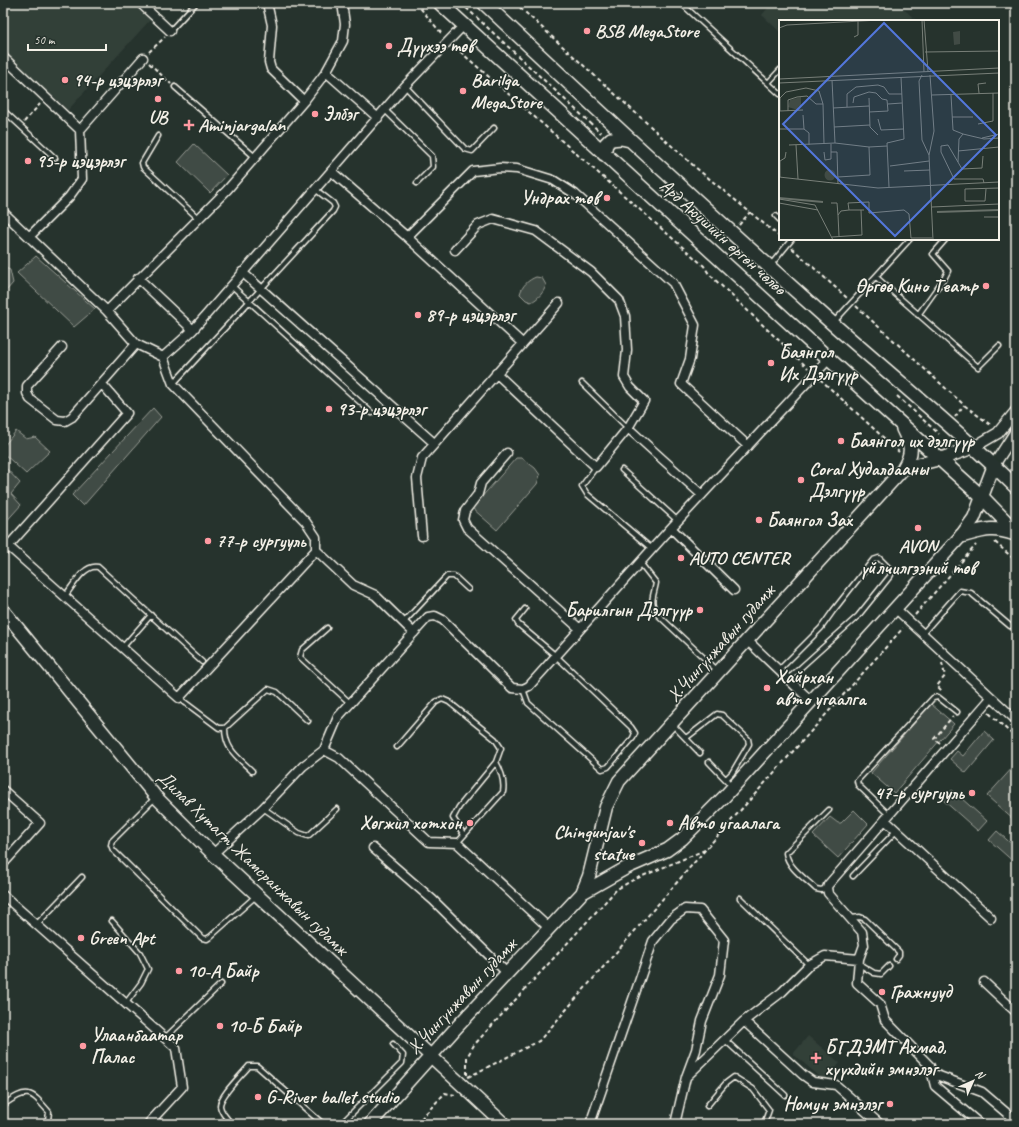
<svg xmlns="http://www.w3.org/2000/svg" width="1019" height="1127" font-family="Caveat,sans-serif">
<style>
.built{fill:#333f39}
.green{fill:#414b45;stroke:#9a9e96}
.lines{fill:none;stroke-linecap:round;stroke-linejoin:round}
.service-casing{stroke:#f4f1e8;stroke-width:7}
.minor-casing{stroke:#f4f1e8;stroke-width:11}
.tertiary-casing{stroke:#f4f1e8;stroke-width:13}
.secondary-casing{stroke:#f4f1e8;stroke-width:15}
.primary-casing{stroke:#f4f1e8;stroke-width:16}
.path{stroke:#f4f1e8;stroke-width:2;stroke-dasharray:4 3;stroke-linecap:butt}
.service{stroke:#26332d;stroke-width:4}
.minor{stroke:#26332d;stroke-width:8}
.tertiary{stroke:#26332d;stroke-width:10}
.secondary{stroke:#26332d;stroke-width:12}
.primary{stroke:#26332d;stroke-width:13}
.poi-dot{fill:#ff9aa2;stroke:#26332d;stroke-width:1.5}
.labels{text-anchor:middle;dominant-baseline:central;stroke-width:3;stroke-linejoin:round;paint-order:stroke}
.poi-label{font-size:19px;font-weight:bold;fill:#f4f1e8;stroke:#26332d;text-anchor:start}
.street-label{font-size:19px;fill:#f4f1e8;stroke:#26332d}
.inset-river{fill:none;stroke:#676f68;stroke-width:2}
.inset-road{fill:none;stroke:#787f78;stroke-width:1}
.view{fill:#5377dc;fill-opacity:0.15;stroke:#5377dc;stroke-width:2}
.inset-edge{fill:none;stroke:#f4f1e8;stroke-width:2}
</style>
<rect width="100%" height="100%" fill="#26332d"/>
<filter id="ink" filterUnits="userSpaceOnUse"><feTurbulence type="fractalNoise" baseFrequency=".025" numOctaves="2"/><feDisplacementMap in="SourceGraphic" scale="8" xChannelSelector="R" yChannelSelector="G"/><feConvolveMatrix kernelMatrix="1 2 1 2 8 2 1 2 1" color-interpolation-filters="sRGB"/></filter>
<g filter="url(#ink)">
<path class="built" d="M3,3H131L150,20L68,110L3,51Z
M772,3H897L917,21H780V32L762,15Z
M808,1036L840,1063L825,1081L793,1054Z"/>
<path class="green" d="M194,144L227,175L210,193L178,162Z
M36,256L95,309L74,327L17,273Z
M3,267L10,270L13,283L6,291L3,290Z
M536,277L542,278L546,285C544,292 538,299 531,302L526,300L520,294C522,286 528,280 536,277Z
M153,408L161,417L83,506L72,495Z
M16,431L26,439L35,437L50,451L26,474L3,453V447Z
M516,458H522L535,468L540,475L537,484L497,530L472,508Z
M3,465L20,483L11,494L21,505L3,525Z
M931,704L954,724L894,793L871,773Z
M984,731L994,740L966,773L950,759L957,751L963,756Z
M1014,766L1016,768V822L987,796Z
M952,790L987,821L978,831L943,800Z
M854,810L868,824L838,858L813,835L830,817L838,823H841Z
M997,831L1016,848V864L989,840Z"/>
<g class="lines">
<defs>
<path id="service" d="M681,3L780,94
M170,31L196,3
M768,83L780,70
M405,86L465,149L472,151L494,128
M175,87L255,157
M3,110L55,158
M385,110L432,156L433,167L417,183
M158,136L142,163L143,167L198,218
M776,216L780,220
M770,266L792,239
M876,277L978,367L999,346
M231,285L372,413
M918,315L945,277L948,271L933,254L946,239
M833,323L910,239
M582,383L628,428
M173,384L333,211L335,207L333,203L315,189
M596,467L582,486L587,494L652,549
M622,470L678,521
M641,564L656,583C654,595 649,601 656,613L718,671
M65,596C73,586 84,564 98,567L202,662
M404,622L447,576H454L468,589
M327,628L302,650L300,657L350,703
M923,633L960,591L971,593L1010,626
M122,648L151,615
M779,670L821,628L833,611L873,560L879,558L889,568L891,575L858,616L788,679
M523,689L528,703L602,769L608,767L633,738L635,733L631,727L556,656L518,624L516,620L525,609
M179,698L219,728H225L268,689L277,692L308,721
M672,724L700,753
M225,728C225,750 238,757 252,771
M686,738L717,714L722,715L748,739L749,744L732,773L726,779
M397,747L436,702L442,699L449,702L495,739L501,748L496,762C501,771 505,781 503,792L457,843
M709,762L732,786
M155,798L112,841L111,845L113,850L202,938L207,939L210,937L257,895
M263,808L299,833L308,836L337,809
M889,815L858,785L857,781L933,698L938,697L957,712
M464,835L453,818L459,807L496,762
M853,876L896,831
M827,888L821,890L816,889C806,879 788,868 786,853L829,810
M740,898L809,965
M851,918L860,917L865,919L899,952V955L896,959
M112,921L140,953L148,969L141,983L126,1003
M37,924L82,877
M859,964L874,973L881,974L889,966
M165,1038L221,984
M725,1040L785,1095
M3,1105C28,1088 30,1090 49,1112L48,1120L45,1124
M707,1106L726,1083L734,1077L753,1089L769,1110L765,1121L762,1124
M154,1118L161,1124
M232,1124C228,1120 221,1113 220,1106C220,1095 242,1075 249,1066H257L323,1124
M341,1124L402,1063L403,1055L393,1044"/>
<path id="minor" d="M140,3L170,31
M267,3L272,25L269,62L271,69L304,101
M3,57L80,130
M326,72L378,118
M331,171L407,237L522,343
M3,212L107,311L136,344L163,357L173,384L306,522L316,537V550L353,585L375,595L414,633
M29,237L69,197L82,179L80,130L143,58
M407,237L473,171L500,168L517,169L553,180L575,194L673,283L695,325L690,359L681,384L748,446
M455,250L478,225L493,219L536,231L591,272L619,300L625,316L627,350L624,377L630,387L644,401L628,428L596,467L496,373
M242,272L434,443
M138,278L193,330
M107,311L227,190L304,101L326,72L343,41L345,24L342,3
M62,347L27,386V393L30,399L57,420L65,421L72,417L136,344
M163,357L193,330L405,86L464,25
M628,428L702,495
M507,453L481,483L478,494L465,511L463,520L467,528L580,629
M671,528L734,590
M422,536L417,478L422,458L559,303
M8,546L179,698L316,550
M3,552L127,413L102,384
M895,608L1016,720
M748,641L811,701
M324,750L339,758L429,842L457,843L549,928
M3,790L40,823L3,864
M885,820L991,918
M373,848L433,900L507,973
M213,854L263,808L303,766L324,750L338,717L428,617L435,616L443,620L512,688L523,689L529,686L671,528L829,359
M3,895L176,1048L182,1087L148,1124
M859,959L857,983L880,1004L885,1020L930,1066L935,1086L980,1124
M984,982L1016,1012
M744,1021L803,1075L813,1082L836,1085L880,1124
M931,1073L982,1092L1016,1121
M686,1077L744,1021L782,992L809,965L825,956L859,959L864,945L862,932L828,893L827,888L828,885L991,698
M590,1124L653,941L671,919L685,909L700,910L724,940L720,975L702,1021L696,1050L686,1077L675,1124"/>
<path id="tertiary" d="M974,447L998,433L1016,411
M994,465L1016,431"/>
<path id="secondary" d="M3,610L156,797L213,854L504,1124
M582,893L589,876L606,807L619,781L904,468L940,459L974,447
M370,1124L456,1028L582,893L628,867L667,850L682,839L725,796L961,536L974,518L994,465"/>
<path id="primary" d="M440,3L829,359L982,497L1016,532
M484,3C596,109 709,213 824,316C888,373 955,427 1016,487
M604,154L606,144L611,139L621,138L630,140
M903,429C911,445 914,451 904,468
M961,536C984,530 991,526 1015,534"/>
</defs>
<use href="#service" class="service-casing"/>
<use href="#minor" class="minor-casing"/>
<use href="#tertiary" class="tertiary-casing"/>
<use href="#secondary" class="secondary-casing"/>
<use href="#primary" class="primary-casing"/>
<path class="path" d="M416,3L442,34
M461,3L601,133
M515,3L695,167L780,237
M455,47L704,266L709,274L808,368
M149,52L165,37
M149,63L171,84
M24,122L40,104
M661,189L670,193
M739,225L750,212
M792,248L847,298
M856,306L964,405L992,426
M820,379L899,452
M897,396L939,434
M955,417L964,405
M995,542L1016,561
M915,615L976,545
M942,663L945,676L937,686L942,691
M989,713L1016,738
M940,743L934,739L953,716
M467,1075V1057L474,1045L617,889L633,880L705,850
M468,1077L539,1041L706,849L903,628
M514,1120L518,1124
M416,1124L445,1093L455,1095"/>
<use href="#service" class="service"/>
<use href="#minor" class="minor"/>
<use href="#tertiary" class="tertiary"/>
<use href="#secondary" class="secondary"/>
<use href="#primary" class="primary"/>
</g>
</g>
<g class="poi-dot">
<circle cx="587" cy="31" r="4"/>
<circle cx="389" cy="46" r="4"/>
<circle cx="65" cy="80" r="4"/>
<circle cx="463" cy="91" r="4"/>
<circle cx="158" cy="99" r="4"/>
<circle cx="315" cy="114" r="4"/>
<path d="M187 119h4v4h4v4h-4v4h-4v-4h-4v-4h4z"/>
<circle cx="28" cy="161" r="4"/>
<circle cx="607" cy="198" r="4"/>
<circle cx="986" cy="286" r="4"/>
<circle cx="418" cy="315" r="4"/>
<circle cx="771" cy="363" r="4"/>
<circle cx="329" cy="409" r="4"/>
<circle cx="841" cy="441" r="4"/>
<circle cx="801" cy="480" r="4"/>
<circle cx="759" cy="520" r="4"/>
<circle cx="918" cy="528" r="4"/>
<circle cx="208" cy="541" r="4"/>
<circle cx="681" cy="558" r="4"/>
<circle cx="700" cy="610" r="4"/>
<circle cx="767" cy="688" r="4"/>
<circle cx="972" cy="793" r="4"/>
<circle cx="470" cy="823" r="4"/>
<circle cx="670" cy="823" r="4"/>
<circle cx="642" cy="843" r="4"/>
<circle cx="81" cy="938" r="4"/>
<circle cx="179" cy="971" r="4"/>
<circle cx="882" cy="992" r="4"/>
<circle cx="220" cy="1026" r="4"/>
<circle cx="83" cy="1046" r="4"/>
<path d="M814 1052h4v4h4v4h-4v4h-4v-4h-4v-4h4z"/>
<circle cx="258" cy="1097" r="4"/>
<circle cx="890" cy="1104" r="4"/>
</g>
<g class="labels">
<g class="poi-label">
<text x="595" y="31">BSB MegaStore</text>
<text x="397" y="46">Дүүхээ төв</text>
<text x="73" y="80">94-р цэцэрлэг</text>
<text x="471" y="80">Barilga<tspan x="471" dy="22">MegaStore</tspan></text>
<text x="323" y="114">Элбэг</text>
<text x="158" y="117" text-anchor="middle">UB</text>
<text x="198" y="125">Aminjargalan</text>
<text x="36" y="161">95-р цэцэрлэг</text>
<text x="599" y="198" text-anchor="end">Ундрах төв</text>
<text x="978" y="286" text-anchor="end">Өргөө Кино Театр</text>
<text x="426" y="315">89-р цэцэрлэг</text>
<text x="779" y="352">Баянгол<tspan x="779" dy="22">Их Дэлгүүр</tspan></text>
<text x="337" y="409">93-р цэцэрлэг</text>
<text x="849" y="441">Баянгол их дэлгүүр</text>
<text x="809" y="469">Coral Худалдааны<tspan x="809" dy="22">Дэлгүүр</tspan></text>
<text x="767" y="520">Баянгол Зах</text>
<text x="216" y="541">77-р сургууль</text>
<text x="918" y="546" text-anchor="middle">AVON<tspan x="918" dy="22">үйлчилгээний төв</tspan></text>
<text x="689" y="558">AUTO CENTER</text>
<text x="692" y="610" text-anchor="end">Барилгын Дэлгүүр</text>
<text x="775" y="677">Хайрхан<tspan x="775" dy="22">авто угаалга</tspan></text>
<text x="964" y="793" text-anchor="end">47-р сургууль</text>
<text x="462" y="823" text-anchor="end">Хөгжил хотхон</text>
<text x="678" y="823">Авто угаалага</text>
<text x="634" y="832" text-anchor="end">Chingunjav's<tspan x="634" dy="22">statue</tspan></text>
<text x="89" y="938">Green Apt</text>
<text x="187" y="971">10-A Байр</text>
<text x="890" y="992">Гражнууд</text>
<text x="228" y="1026">10-Б Байр</text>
<text x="91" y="1035">Улаанбаатар<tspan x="91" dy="22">Палас</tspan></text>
<text x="825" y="1047">БГДЭМТ Ахмад,<tspan x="825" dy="22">хүүхдийн эмнэлэг</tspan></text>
<text x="266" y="1097">G-River ballet studio</text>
<text x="882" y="1104" text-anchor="end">Номун эмнэлэг</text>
</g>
<g class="street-label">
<text transform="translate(723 237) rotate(42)">Ард Аюушийн өргөн чөлөө</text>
<text transform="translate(721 643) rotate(-48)">Х.Чингүнжавын гудамж</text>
<text transform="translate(253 863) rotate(44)">Дилав Хутагт Жамсранжавын гудамж</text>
<text transform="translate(462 996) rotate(-47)">Х.Чингүнжавын гудамж</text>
</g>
</g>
<g transform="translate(779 20)">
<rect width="220" height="220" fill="#26332d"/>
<path d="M181,11V24L175,25L174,12ZM22,77V86L19,87V90L9,87L11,80ZM45.5 155a5.5 5.5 0 1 1 11 0a5.5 5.5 0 1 1-11 0Z" fill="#414b45"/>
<path class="inset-river" d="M0,178L44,182M158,192L220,190"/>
<path class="inset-road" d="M143,0L145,52M145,0L149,51M0,8L8,5L101,0M75,17L79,15V1M146,32L220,31M143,55L140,61L143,120L150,135M151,55L155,111L150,135L154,220M0,59L220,48M53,60L56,123M0,63L220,53M200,73L199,64L207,63M153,75L220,73M172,75L174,110L184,114L180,119L179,142M90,78L91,107L99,115M74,83L75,77L90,72L97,73L103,79L108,80L109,91L90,92M109,84L123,83M68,87V74L77,67L99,65L105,67L110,74H123M54,88L90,86M1,91V78L7,72L27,68L40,71L44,84L45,124M1,91L24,90M9,91V80L18,77L28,76L37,84H44M24,95L25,109L30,113V125M173,97H194M99,99L102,110L124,109M199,104L214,101V73M55,107L91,105M0,109H25M184,114L205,119L220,118M203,118L220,114M10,125L56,123L90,127L108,126M17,125L19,159M179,131L220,127M45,132L46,140L52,139V124M52,132H58L59,164M204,136L203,148L183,149L169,125L162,126V132L175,159H204L205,163M111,146L150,141M125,151L151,150M0,157L99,168L220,162M1,157V141L6,138L7,132M59,157L91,155L90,127M110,167L108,123L125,119L122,57M207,169L206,181H186V169L220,168M0,179L36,185L54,220M0,183L39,190M52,183H58L59,195L62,191L70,190L69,183L90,182V193L125,190L130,194L132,218H153M153,187L220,184M70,190H85M59,195L60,216M205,197H220M53,217L83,215L82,190"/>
<path class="view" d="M105,3L217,115L116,216L4,104Z"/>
<rect width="220" height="220" class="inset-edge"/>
</g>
<rect width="1019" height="1127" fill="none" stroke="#26332d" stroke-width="16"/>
<rect x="8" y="8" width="1003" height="1111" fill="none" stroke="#f4f1e8" stroke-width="1.5" filter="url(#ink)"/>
<g transform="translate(973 1081) rotate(45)" stroke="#26332d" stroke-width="3" paint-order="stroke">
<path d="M0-3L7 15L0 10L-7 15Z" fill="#f4f1e8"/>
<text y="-6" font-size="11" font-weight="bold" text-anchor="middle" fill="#f4f1e8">N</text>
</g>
<path d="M28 44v6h78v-6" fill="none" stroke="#f4f1e8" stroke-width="2"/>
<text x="34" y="44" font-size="12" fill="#f4f1e8" stroke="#26332d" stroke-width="3" paint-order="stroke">50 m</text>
</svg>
